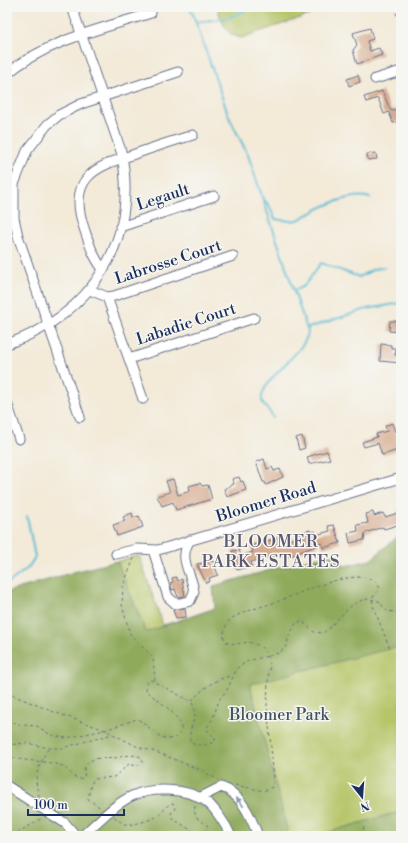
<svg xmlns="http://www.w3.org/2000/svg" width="408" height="843" font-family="'Libre Bodoni',serif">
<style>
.green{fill:#b6c568;stroke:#687a63}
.forest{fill:#90aa5c;stroke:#566c5d}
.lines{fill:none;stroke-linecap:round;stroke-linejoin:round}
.stream{stroke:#55bad3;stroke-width:2}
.building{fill:#d7ab8f}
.minor-casing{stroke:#677089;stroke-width:11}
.path{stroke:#677089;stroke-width:1;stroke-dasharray:3 3;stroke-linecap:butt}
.minor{stroke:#fff;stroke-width:9}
.oneway{fill:#8d97ae}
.labels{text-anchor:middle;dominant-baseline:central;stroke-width:3;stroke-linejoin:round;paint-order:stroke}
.street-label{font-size:16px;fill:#1b2f5e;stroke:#f6f6f2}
.park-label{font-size:16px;fill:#425460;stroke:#f6f6f2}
.neighbourhood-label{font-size:17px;letter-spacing:1px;fill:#5d5a6f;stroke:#f6f6f2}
</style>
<rect width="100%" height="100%" fill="#f6f6f2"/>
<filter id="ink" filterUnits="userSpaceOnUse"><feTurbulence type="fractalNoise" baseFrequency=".025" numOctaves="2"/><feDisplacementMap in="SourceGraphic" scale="8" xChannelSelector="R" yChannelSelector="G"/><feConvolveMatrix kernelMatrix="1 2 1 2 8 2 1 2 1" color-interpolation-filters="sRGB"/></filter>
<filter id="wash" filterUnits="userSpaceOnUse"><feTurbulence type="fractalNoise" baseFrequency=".012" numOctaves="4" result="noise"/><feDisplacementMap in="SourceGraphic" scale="16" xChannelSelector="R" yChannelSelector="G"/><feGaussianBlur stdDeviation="0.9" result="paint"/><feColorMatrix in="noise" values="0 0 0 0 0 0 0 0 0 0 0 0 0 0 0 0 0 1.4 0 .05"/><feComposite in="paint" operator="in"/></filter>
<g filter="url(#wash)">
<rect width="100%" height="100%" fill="#f3ead8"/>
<path class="green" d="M217,7H333L241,38C226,35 221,21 217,7Z
M401,554V836H7V595L139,555L163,625Z"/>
<path class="forest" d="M401,534V664L396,647L250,684L289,836H7V592L77,571L117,561L146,632L215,608L213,586L306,560L334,554L345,566L370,560Z
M401,811V836H315Z"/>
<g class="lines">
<path class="stream" d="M189,7L193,14L229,117L248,155L308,332C307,352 259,380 262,400C263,407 271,411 273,418
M196,22L228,18L253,7
M264,200L269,205L275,219C281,220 291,222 297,220C302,219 306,215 311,213C324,205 356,192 370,198
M295,290L304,286L321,263L359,277L374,269L385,267
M308,328L367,309L401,303
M7,584L28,568L35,557L27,516"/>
</g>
<g id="blocks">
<path class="building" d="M370,28L373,39L367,41L370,51L379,48L382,55L357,64L353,50L357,45L353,33Z
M358,75L360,82L349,86L347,79Z
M382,91L391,111L401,108V121L393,123L389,112L384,114L378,98L366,102L364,97Z
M376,153L377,159L368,160L367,154Z
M390,321H401V332L389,331Z
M381,344L391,345V348H396L395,355L401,356V363L380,361Z
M392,423L398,440L401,438V449L382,455L378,443L364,447L362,442L377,437L376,434L387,431L385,426Z
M302,436L305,448L299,450L296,438Z
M327,451L330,459L309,464L307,457Z
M264,459L267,469L272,467L274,471L280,469L283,477L266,485L265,482H263L256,462Z
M239,477L241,482L243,481L246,490L227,497L224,489L234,484L232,479Z
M173,479L178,495L190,491L189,486L200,483L202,486L208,485L212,499L176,510L173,502L162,506L157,496L170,492L166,481Z
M373,512L374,516L383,513L385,517L398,513V515L401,514V524L384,529L383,527L365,533L364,540L350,543L348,533L358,531L357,525L368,523L366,514Z
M132,513L133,518L139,516L143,527L117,536L113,525L125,521L123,517Z
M334,525L340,543L323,548L322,543L291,556L284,557L283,553L280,554L251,562L252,566L237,570L232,551L239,550L241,556L253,552L251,546L284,536L285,541L297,538L296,534L310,530L311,532L315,531L316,535L330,531L328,526Z
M213,561L218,575L209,578L210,581L206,583L197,564Z
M176,577L178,581L182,579L185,596L178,597L175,589L172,590L170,583L173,582L172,578Z
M185,608L186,617L176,618L173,610Z"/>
</g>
</g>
<g filter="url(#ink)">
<use href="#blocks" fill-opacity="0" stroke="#677089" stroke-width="1"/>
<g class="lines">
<defs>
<path id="minor" d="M7,74C47,40 102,29 151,13
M375,79L401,71
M120,227L214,196
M103,269C93,257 89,243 84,228C67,178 94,167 135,154C154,147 173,141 193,135
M90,290L107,297L114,296L233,256
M107,297L143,399
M7,344C92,315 140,240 121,151L72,7
M129,359L254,318
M7,403L19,439
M80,417L18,236L14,218V184L27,151L47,125L59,115L81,104L178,72
M153,550L168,597L176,604L190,601L194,592C192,572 177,560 190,540
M116,554L137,549L158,550L401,478
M7,786L65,823L76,836
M199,798L221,787C241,793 251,817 258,836
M82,836C98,822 113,805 132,796C151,787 186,788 204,800C214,806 226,825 231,836"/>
</defs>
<use href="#minor" class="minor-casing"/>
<path class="path" d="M394,7L401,28
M134,558L123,586L122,605L130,634L153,658L155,682
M7,693L54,712L105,730L138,747L156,752L203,771L218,780
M192,701C200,690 218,677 232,676
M7,720L22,725L37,726L51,735L66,738L105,730L137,719C147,723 155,737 168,739C172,739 177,738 179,735C190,720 154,698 146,691L147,682L151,680L192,702C193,706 195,710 195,714C194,723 181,746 200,745C205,745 211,744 215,741V738L206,729L213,718L219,700L227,690L237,668L248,661L279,653L287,646L288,638L296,623L302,621L314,632L323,633C342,620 353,590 381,602C385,614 390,611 401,612
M7,745L27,743L49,748H62L113,734
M7,756C24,762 42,760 60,765C69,768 69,776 80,779L84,777C85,773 83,766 87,763C97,755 104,760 114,758C123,757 131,753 141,757L143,762L137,766L129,764L114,777L94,779L91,784L88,799L102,809
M235,785L264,791L272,787L274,779L267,706L268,679L270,665L268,655L260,646L249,642L235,644L226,642L223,635L227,623L232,618C248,609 267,606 284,599C303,592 371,560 380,589L372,598L373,606L390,649
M39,797C33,776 38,767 48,749
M195,806L194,811L197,818L208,826L205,834L202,836
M114,817C118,819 121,823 125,824C132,826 157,819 161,813C165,808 167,805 173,803L175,810L171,813L172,818L200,836
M12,836L42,818
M363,836L364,825"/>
<use href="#minor" class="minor"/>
</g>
<defs><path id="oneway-solid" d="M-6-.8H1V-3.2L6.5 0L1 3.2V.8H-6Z"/></defs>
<use class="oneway" href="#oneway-solid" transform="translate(240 802) rotate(-128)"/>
</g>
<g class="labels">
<g class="street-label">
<text transform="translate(163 197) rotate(-18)">Legault</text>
<text transform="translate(168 262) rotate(-18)">Labrosse Court</text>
<text transform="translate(186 324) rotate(-18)">Labadie Court</text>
<text transform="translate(266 502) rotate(-17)">Bloomer Road</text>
</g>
<g class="park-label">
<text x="279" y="715">Bloomer Park</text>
</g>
<g class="neighbourhood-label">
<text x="271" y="542">BLOOMER<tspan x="271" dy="20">PARK ESTATES</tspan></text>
</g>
</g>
<rect width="408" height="843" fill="none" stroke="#f6f6f2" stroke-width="24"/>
<g transform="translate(362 797) rotate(163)" stroke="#f6f6f2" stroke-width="3" paint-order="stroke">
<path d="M0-3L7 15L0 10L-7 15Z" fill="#1b2f5e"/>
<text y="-6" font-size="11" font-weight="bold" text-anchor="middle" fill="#1b2f5e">N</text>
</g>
<path d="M28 809v6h96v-6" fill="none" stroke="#1b2f5e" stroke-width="2"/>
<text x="34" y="809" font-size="12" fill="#1b2f5e" stroke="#f6f6f2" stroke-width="3" paint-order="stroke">100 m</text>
</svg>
